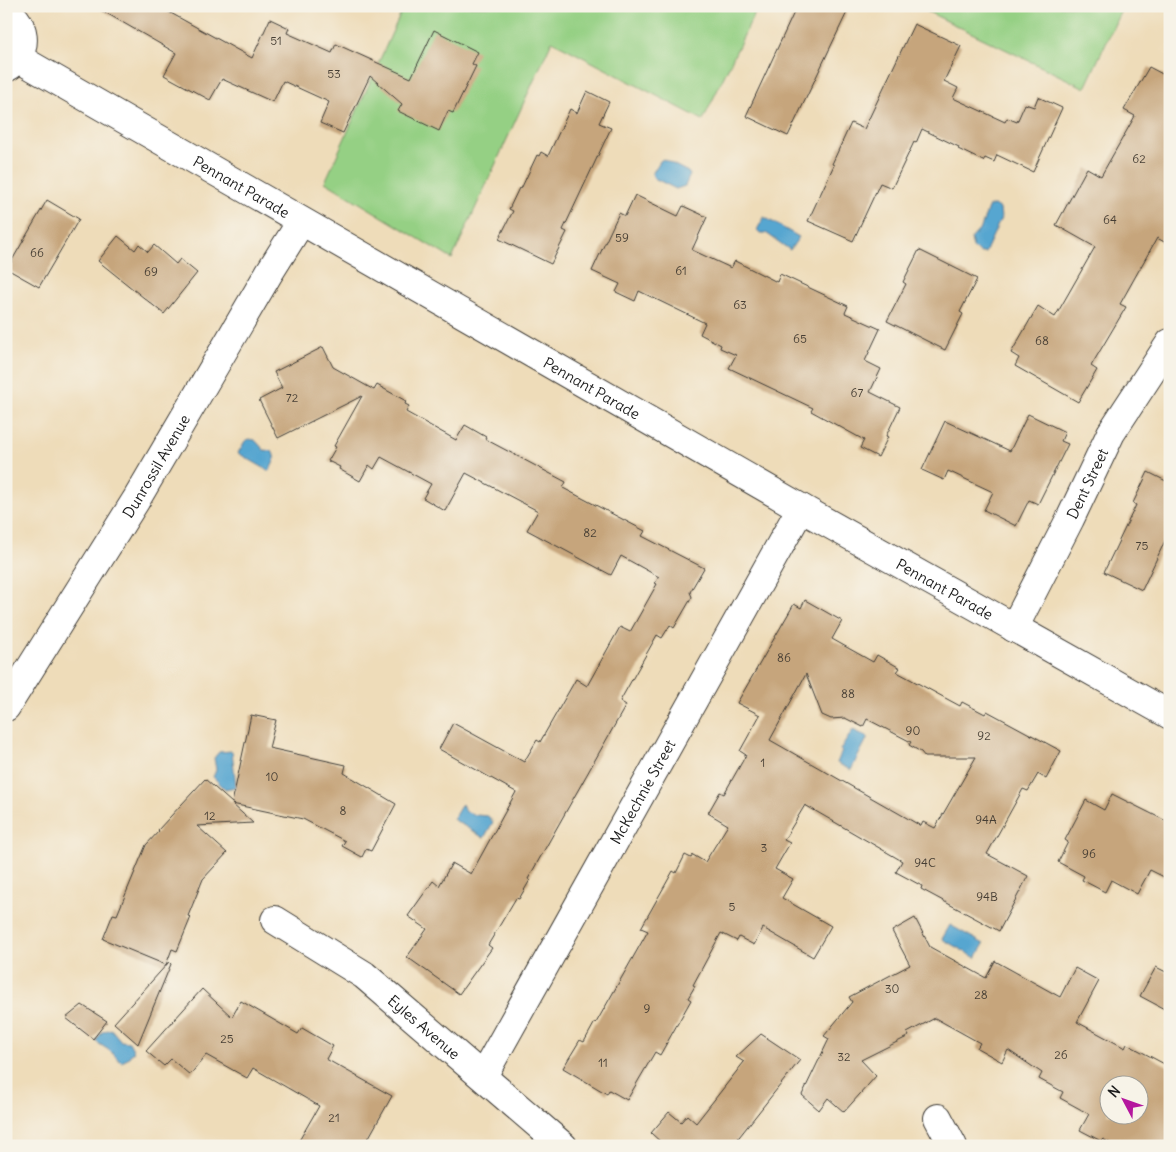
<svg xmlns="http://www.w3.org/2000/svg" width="1176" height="1152" font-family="Delius,sans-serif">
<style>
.green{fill:#95d084;stroke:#587650}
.water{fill:#56a6d0;stroke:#396176}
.building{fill:#c6a57c;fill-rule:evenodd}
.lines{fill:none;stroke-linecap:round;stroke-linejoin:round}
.minor-casing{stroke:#3c3934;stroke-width:30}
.minor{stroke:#fff;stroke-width:28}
.labels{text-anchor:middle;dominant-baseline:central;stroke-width:4;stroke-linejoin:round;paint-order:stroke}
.number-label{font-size:12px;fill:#463e34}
.street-label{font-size:15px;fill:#1c1c1c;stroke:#f7f3e8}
</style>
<rect width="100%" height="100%" fill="#f7f3e8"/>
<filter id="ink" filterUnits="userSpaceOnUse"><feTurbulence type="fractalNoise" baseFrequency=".02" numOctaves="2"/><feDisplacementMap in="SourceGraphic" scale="10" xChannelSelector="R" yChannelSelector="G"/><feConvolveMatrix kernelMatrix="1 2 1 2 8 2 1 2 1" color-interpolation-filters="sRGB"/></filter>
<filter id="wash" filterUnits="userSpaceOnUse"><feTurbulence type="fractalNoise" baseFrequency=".0096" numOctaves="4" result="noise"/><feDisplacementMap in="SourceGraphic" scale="20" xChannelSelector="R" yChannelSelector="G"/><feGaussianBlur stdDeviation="1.12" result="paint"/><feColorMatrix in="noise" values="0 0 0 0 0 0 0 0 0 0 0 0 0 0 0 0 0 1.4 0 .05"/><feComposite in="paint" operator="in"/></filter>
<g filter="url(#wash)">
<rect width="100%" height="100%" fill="#eedcb9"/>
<path class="green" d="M404,6H758L703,120L552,41L452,259L325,182Z
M916,6H1123L1085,88Z"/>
<path class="water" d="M663,159L688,172L690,175L685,186L676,189L654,178L652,174L660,161Z
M994,205L1000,209L1001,218L985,253H981L973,248L971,239L981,228L988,207Z
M764,217L799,237L790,250L766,233H760L757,230Z
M249,439L255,440L264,450L272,451C277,459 273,464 269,471L238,453L245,441Z
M853,730L868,737L851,770L837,763L842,751L840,750Z
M232,751L236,787L225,789L213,777L216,770L214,758L219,752Z
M462,804L465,811L476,815L488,816L493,822L484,838L453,819Z
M950,925L984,944L976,958L942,939Z
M111,1029L121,1041L129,1042L134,1051L126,1060L121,1062C117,1059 115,1055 111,1052C107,1048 101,1046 96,1041L102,1032Z"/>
<g id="blocks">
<path class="building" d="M94,6H158L252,58L270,19L289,28L287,33L332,53L336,44L411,78L434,30L478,52L472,64L476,66L453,113L448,111L439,131L398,111L402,104L370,76L343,133L320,123L329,102L283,81L273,102L222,79L210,100L164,75L176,53Z
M797,6H850L788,136L746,116Z
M914,24L961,46L944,81L958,88L953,98L1005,122L1007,118L1017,122L1025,104L1034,107L1038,97L1062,108L1033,172L997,155L994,162L985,158L983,161L958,149L959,147L922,129L916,143L914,142L892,188L880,183L853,241L808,221L834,165L832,164L851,123L864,129Z
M1149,67L1170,78V245L1157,238L1120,304L1126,307L1091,366L1097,370L1078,402L1015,366L1019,358L1011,353L1038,306L1055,317L1095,247L1056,225L1087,168L1101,176L1135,116L1124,110Z
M587,91L609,102L599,123L611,128L563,230L567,232L551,264L499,239L513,211L509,209L519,188L521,189L537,155L539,156L541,152L548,156L570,109L577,113Z
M635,195L678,216L683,206L707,217L692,250L731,268L735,261L777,282L780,274L848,306L845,313L880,329L865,361L881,369L870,392L900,407L886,436L888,437L878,457L860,448L864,440L811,411L813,408L729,368L736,355L720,348L721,345L700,334L705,323L639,291L635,301L616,292L620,284L592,271L619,213L625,216Z
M47,200L79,219L39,287L7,269Z
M118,236L135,250L139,244L148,252L154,245L176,264L180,259L197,273L164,314L98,261Z
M919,250L977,279L960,312L963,314L945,350L887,321L906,284L903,282Z
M323,347L333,367L374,390L377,385L406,401L405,404L409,406L406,412L456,440L465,425L486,437L485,439L566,482L563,488L645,531L642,536L704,568L690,592L692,597L674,628L670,625L662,638L657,635L620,701L626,705L528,879L530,880L519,899L516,898L488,945L492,948L459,994L407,957L427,929L408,916L433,881L439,886L452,863L471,874L516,792L439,749L453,723L524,762L537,740L540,742L576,679L587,686L620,627L630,632L657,584L655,583L659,577L621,556L611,575L527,530L538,511L466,473L445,511L423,498L431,484L381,457L374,469L369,465L360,481L339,469L340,467L328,461L336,447L334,446L362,396L278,438L259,400L282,388L274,372Z
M1028,414L1065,432L1061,441L1068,444L1038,504L1029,500L1016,526L984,510L993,492L948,471L944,480L922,470L945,421L1010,451Z
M1148,472L1170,483V530L1142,590L1104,572L1136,505L1133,503Z
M805,600L842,621L832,639L873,662L877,655L900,668L897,672L960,706L962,702L985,714L987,711L1061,751L1046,779L1038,774L1028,791L1023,789L987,854L1028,876L999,931L921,889L922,886L896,872L902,861L805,805L784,840L790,843L775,869L793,879L782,898L831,926L813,957L763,928L754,945L739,937L737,941L721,933L693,985L695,986L688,998L691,1000L660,1055L655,1052L627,1100L609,1090L607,1094L563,1068L580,1040L584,1042L595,1022L596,1023L648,931L641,928L673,871L676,873L685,855L691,858L693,855L705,862L728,825L708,813L720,792L724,794L746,755L740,751L760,715L737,703L794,604L801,608ZM806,674L822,715L831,719L845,718L863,727L867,719L911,742L909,745L921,752L925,757H976L935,828L923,822L921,826L770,740Z
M251,715L276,720L269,748L346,765L344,773L396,804L371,851L366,849L362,857L342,846L345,841L303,819L232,804L253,823L197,826L227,853L203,879L188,916L191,917L177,951L172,949L166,965L103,939L113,914L117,915L146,845L159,831L158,830L205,779L232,803Z
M1112,794L1170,823V880L1150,870L1137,894L1111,880L1105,892L1082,880L1084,876L1058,862L1068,842L1065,840L1086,800L1104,810Z
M915,918L930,947L986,978L995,961L1060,997L1075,968L1099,981L1077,1022L1125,1048L1127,1044L1170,1067V1146H1115L1103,1139L1101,1141L1080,1130L1089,1114L1060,1098L1063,1092L1039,1079L1042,1073L1008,1050L1002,1062L977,1048L980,1043L935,1018L907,1033L909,1036L861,1060L876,1076L844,1112L828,1098L819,1110L802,1095L829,1039L824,1036L852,1002L849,997L910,965L892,931ZM1108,1084H1138V1114H1108Z
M169,962L171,964L138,1044L114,1023Z
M1156,967L1170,974V1012L1140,996Z
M202,989L232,1017L241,1001L298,1034L302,1028L333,1046L326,1059L392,1096L364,1146H296L319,1106L253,1068L247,1078L206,1055L190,1075L171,1059L164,1066L146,1051Z
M82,1005L107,1021L93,1039L66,1018Z
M761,1034L800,1060L732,1146H663L664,1145L651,1133L669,1112L681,1122L687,1115L696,1123L744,1062L736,1057Z"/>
</g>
</g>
<g filter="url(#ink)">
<use href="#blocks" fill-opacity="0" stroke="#3c3934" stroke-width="1"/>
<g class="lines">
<defs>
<g id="minor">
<path d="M6,12C29,23 28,57 6,68"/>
<path id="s1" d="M18,58L801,508L1170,715"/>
<path id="s2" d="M1014,628L1070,519L1111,433L1170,343"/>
<path id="s3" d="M6,707L136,500L269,273L301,222"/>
<path id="s4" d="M275,920L364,975L563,1146"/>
<path id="s5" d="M483,1076L801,508"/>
<path d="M938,1118L953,1146"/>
</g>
</defs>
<use href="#minor" class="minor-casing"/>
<use href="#minor" class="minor"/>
</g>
</g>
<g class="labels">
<g class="number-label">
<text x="276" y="40">51</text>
<text x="334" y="73">53</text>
<text x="1139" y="158">62</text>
<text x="1110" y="219">64</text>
<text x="622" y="237">59</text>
<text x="37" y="252">66</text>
<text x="681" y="270">61</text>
<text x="151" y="271">69</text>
<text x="740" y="304">63</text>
<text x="800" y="338">65</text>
<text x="1042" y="340">68</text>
<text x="857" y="392">67</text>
<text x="292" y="397">72</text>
<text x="590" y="532">82</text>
<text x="1142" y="545">75</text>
<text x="784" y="657">86</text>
<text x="848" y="693">88</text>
<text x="913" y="730">90</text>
<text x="984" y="735">92</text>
<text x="763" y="762">1</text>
<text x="272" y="776">10</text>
<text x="343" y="810">8</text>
<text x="210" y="815">12</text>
<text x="986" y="819">94A</text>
<text x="764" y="847">3</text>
<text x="1089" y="853">96</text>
<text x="925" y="862">94C</text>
<text x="987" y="896">94B</text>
<text x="732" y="906">5</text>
<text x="892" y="988">30</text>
<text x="981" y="994">28</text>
<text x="647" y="1008">9</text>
<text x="227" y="1038">25</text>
<text x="1061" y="1054">26</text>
<text x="844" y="1056">32</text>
<text x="603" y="1062">11</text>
<text x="334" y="1117">21</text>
</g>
<g class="street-label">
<text stroke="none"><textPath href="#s1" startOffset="258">Pennant Parade</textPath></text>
<text stroke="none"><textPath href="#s1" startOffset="662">Pennant Parade</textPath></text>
<text stroke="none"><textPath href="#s3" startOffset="284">Dunrossil Avenue</textPath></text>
<text stroke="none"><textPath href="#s2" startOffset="162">Dent Street</textPath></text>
<text stroke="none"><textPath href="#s1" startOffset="1068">Pennant Parade</textPath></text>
<text stroke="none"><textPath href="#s5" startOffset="326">McKechnie Street</textPath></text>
<text stroke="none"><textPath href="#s4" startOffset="184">Eyles Avenue</textPath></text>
</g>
</g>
<rect width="1176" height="1152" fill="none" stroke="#f7f3e8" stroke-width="25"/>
<g transform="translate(1124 1100) rotate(311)"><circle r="24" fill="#f7f3e8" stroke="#9f9d96"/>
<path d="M0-4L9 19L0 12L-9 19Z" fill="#b5179e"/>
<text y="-8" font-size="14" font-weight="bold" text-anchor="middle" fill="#1c1c1c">N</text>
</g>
</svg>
